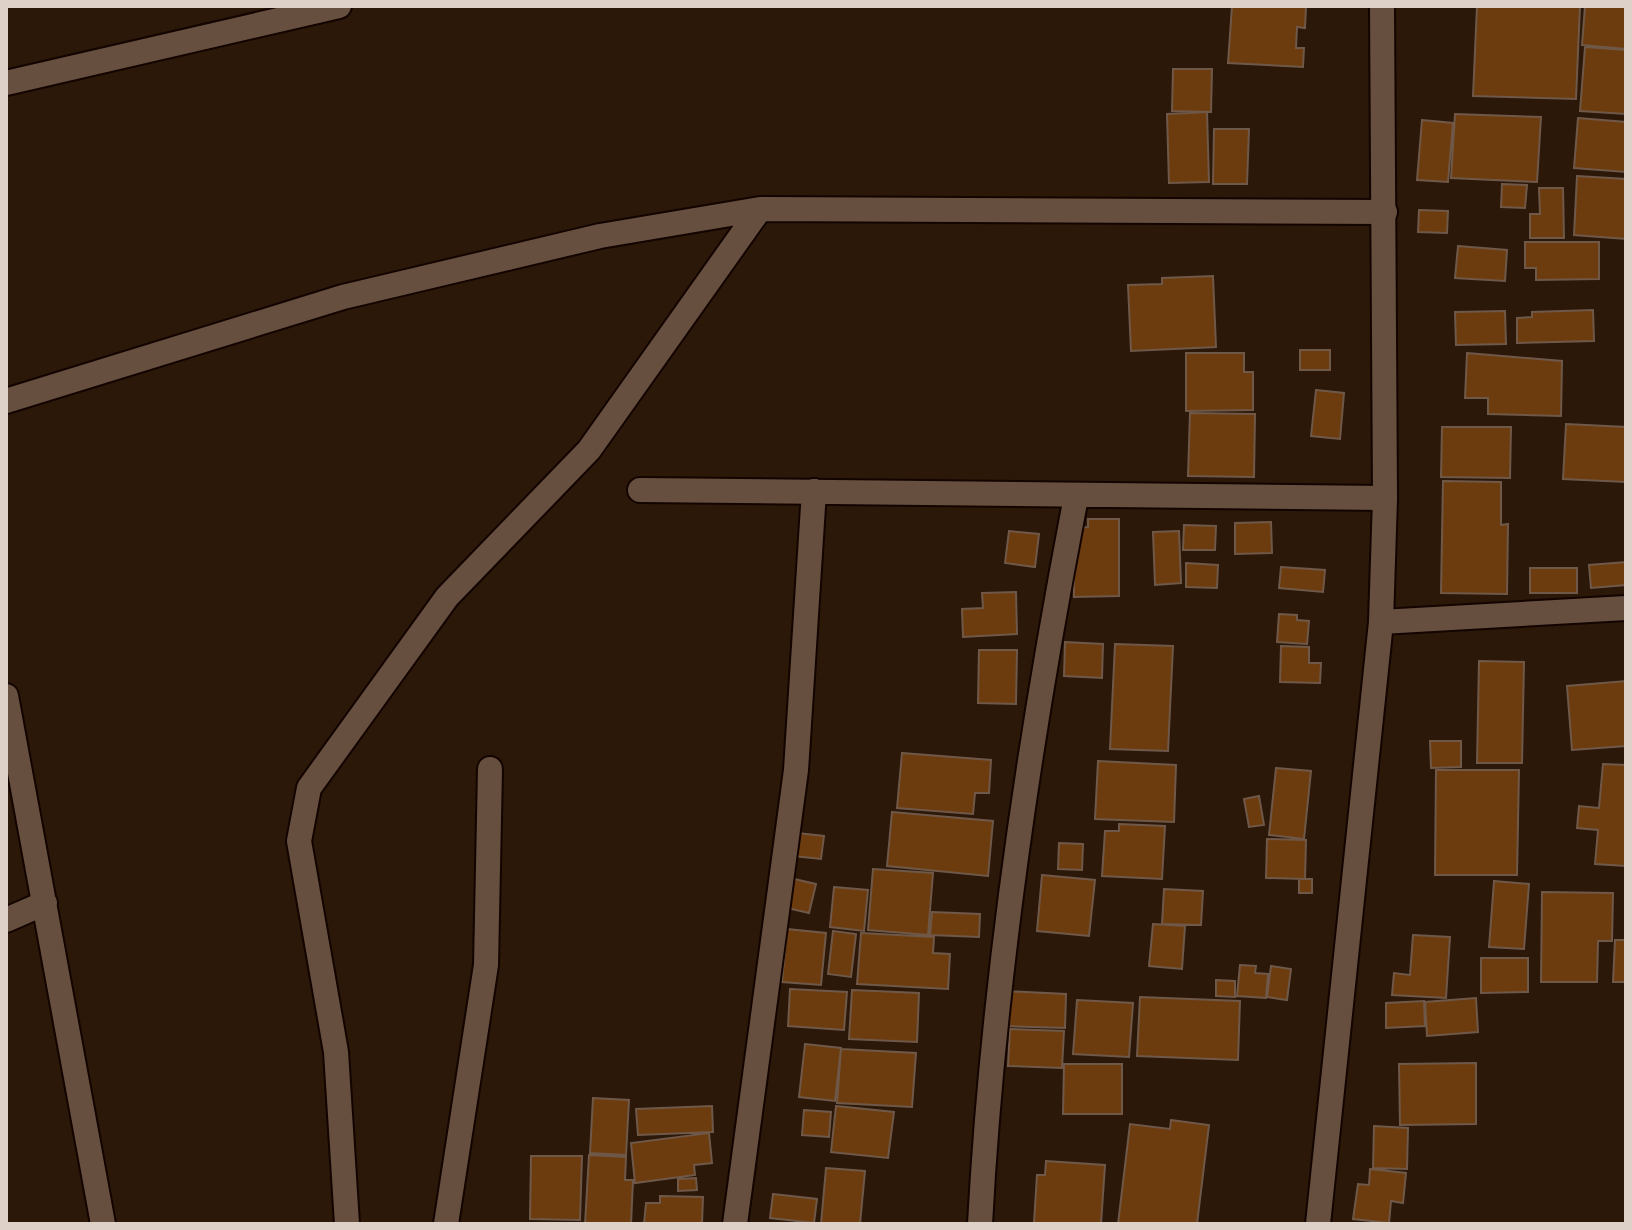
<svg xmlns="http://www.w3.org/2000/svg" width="1632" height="1230" font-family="'Archivo Narrow',sans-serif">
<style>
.building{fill:#6c3c0e;stroke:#6f5848;stroke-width:2}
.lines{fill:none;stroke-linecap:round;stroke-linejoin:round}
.street-casing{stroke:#130400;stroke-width:28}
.secondary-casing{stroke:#130400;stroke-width:28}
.street{stroke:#664f3f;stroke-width:24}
.secondary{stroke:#664f3f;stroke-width:24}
</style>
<rect width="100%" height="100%" fill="#2b1809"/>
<path class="building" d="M1232,6H1306L1305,28L1297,27L1296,48H1304L1303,67L1228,63Z
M1477,6H1580L1576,99L1473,96Z
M1585,6L1626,7V49L1582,45Z
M1585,47L1626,50V114L1580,111Z
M1173,69H1212L1211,112L1172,111Z
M1207,112L1209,182L1169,183L1167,114Z
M1455,114L1541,117L1537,182L1451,178Z
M1578,118L1626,122V172L1574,168Z
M1422,120L1453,123L1448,182L1417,180Z
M1214,129H1249L1247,184H1213Z
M1577,176L1626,179V239L1574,235Z
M1502,184L1527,185L1525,208L1501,207Z
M1539,188H1563L1564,238H1530V214H1540Z
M1419,210L1448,211L1447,233L1418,232Z
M1525,242H1599V279L1536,280V268H1525Z
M1458,246L1507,250L1505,281L1455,278Z
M1213,276L1216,347L1131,351L1128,285L1162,284V278Z
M1593,310L1594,341L1517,343V318L1532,317V312Z
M1505,311L1506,344L1456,345L1455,312Z
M1300,350H1330V370H1300Z
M1186,353H1244V372H1253V410L1186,411Z
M1467,353L1562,361L1561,416L1488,414V398H1465Z
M1316,390L1344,393L1340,439L1311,436Z
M1190,413L1255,414L1254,477L1188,476Z
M1566,424L1626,427V482L1563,479Z
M1442,427H1511L1510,478L1441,477Z
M1443,481L1501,482V525L1508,524L1507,594L1441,593Z
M1088,519H1119V596L1074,597L1073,528L1088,527Z
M1271,522L1272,553L1235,554V523Z
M1184,525L1216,526L1215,550H1183Z
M1009,531L1039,534L1035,567L1005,563Z
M1179,531L1181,583L1155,585L1153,532Z
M1626,562V585L1591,588L1589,565Z
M1186,563L1218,565L1217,588L1186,587Z
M1281,567L1325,570L1323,592L1279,588Z
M1530,568H1577V593H1530Z
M1016,592L1017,634L963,637L962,609L983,608L982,593Z
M1279,614L1297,615V620L1309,621L1307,644L1277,642Z
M1065,642L1103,644L1102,678L1064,676Z
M1115,644L1173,646L1168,751L1110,749Z
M1281,646L1309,647V663H1321L1320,683L1280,682Z
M979,650H1017L1016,704L978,703Z
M1479,661L1524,662L1522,763H1477Z
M1626,681V746L1572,750L1567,686Z
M1430,741H1461V767L1431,768Z
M902,753L991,760L989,793H975L973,814L897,808Z
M1098,761L1176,765L1174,822L1095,819Z
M1603,764L1626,765V866L1595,864L1598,830L1577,828L1579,806L1599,808Z
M1276,768L1311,771L1304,839L1269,835Z
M1436,770H1519L1517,875H1435Z
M1259,796L1264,825L1249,827L1244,799Z
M892,812L993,821L988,876L887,866Z
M1119,824L1165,826L1162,879L1102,876L1105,831H1119Z
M797,833L824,836L821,859L794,856Z
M1267,839L1306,840L1305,879L1266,878Z
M1059,843L1083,844L1082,870L1058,869Z
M873,869L933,873L928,935L868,930Z
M1042,875L1095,880L1089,936L1037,931Z
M790,878L816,884L809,913L783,907Z
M1299,879H1312V893H1299Z
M1494,881L1529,884L1524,949L1489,947Z
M834,887L868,890L864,931L830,927Z
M1164,889L1203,891L1201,925L1162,924Z
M1542,892L1613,893L1612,941H1598L1597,982H1541Z
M932,912L980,914L979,937L930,935Z
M1153,924L1185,926L1182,969L1149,966Z
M787,929L826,933L821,985L782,982Z
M833,931L856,934L851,977L828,974Z
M861,933L934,937L933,953L950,954L948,989L857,984Z
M1413,935L1450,937L1446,998L1392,995L1394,973L1410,975Z
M1615,940H1626V982H1613Z
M1481,958H1528V992L1481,993Z
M1240,965L1256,966L1255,973L1268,974L1266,998L1237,996Z
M1271,966L1291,969L1287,1000L1267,997Z
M1216,980L1235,981V997L1216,996Z
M790,989L847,992L844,1030L788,1026Z
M852,990L919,993L917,1042L849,1039Z
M1004,991L1066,994L1065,1028L1002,1026Z
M1140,997L1240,1001L1238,1060L1137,1056Z
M1476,998L1478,1032L1427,1036L1425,1002Z
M1077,1000L1133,1003L1129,1057L1073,1054Z
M1424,1001L1425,1026L1386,1028V1003Z
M1010,1029L1064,1031L1062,1068L1008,1066Z
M805,1044L841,1048L835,1101L799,1097Z
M841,1049L916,1053L912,1107L837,1103Z
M1476,1063V1124L1400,1125L1399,1064Z
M1064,1064H1122V1114H1063Z
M593,1098L629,1100L626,1155L590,1153Z
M712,1106L713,1132L638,1135L636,1109Z
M836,1106L894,1112L888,1158L831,1152Z
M804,1110L831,1112L829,1137L802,1135Z
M1171,1120L1209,1125L1197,1224H1118L1130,1124L1170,1129Z
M1374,1126L1408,1128L1407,1169L1373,1168Z
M709,1133L712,1163L694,1165L695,1175L635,1183L631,1143Z
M589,1155L626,1157L625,1180H633L631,1224H585Z
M531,1156H582L580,1220L530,1219Z
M1046,1161L1105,1165L1101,1224L1034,1223L1037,1175H1045Z
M826,1168L865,1171L860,1224H821Z
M1370,1169L1406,1173L1403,1203L1391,1201L1389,1223L1353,1219L1358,1184L1369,1185Z
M696,1178L697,1190L678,1191V1179Z
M773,1194L817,1199L814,1223L770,1218Z
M660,1196L703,1197L702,1224H644L646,1203H660Z"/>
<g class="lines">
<defs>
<path id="street" d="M6,83L339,6
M6,401L343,297L600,236L760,209L1385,212
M640,490L1385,498
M1381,622L1626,608
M6,696L103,1224
M6,920L45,903
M347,1224L336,1052L299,841L309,788L447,597L589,450L760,209
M446,1224L486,965L490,769
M735,1224L796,770L814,491
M980,1224C993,982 1030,735 1076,497"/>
<path id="secondary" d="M1318,1224L1381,622L1385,498L1382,6"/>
</defs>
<use href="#street" class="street-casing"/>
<use href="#secondary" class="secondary-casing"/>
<use href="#street" class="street"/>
<use href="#secondary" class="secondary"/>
</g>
<rect width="1632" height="1230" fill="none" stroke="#ded1c7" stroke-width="16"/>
</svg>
